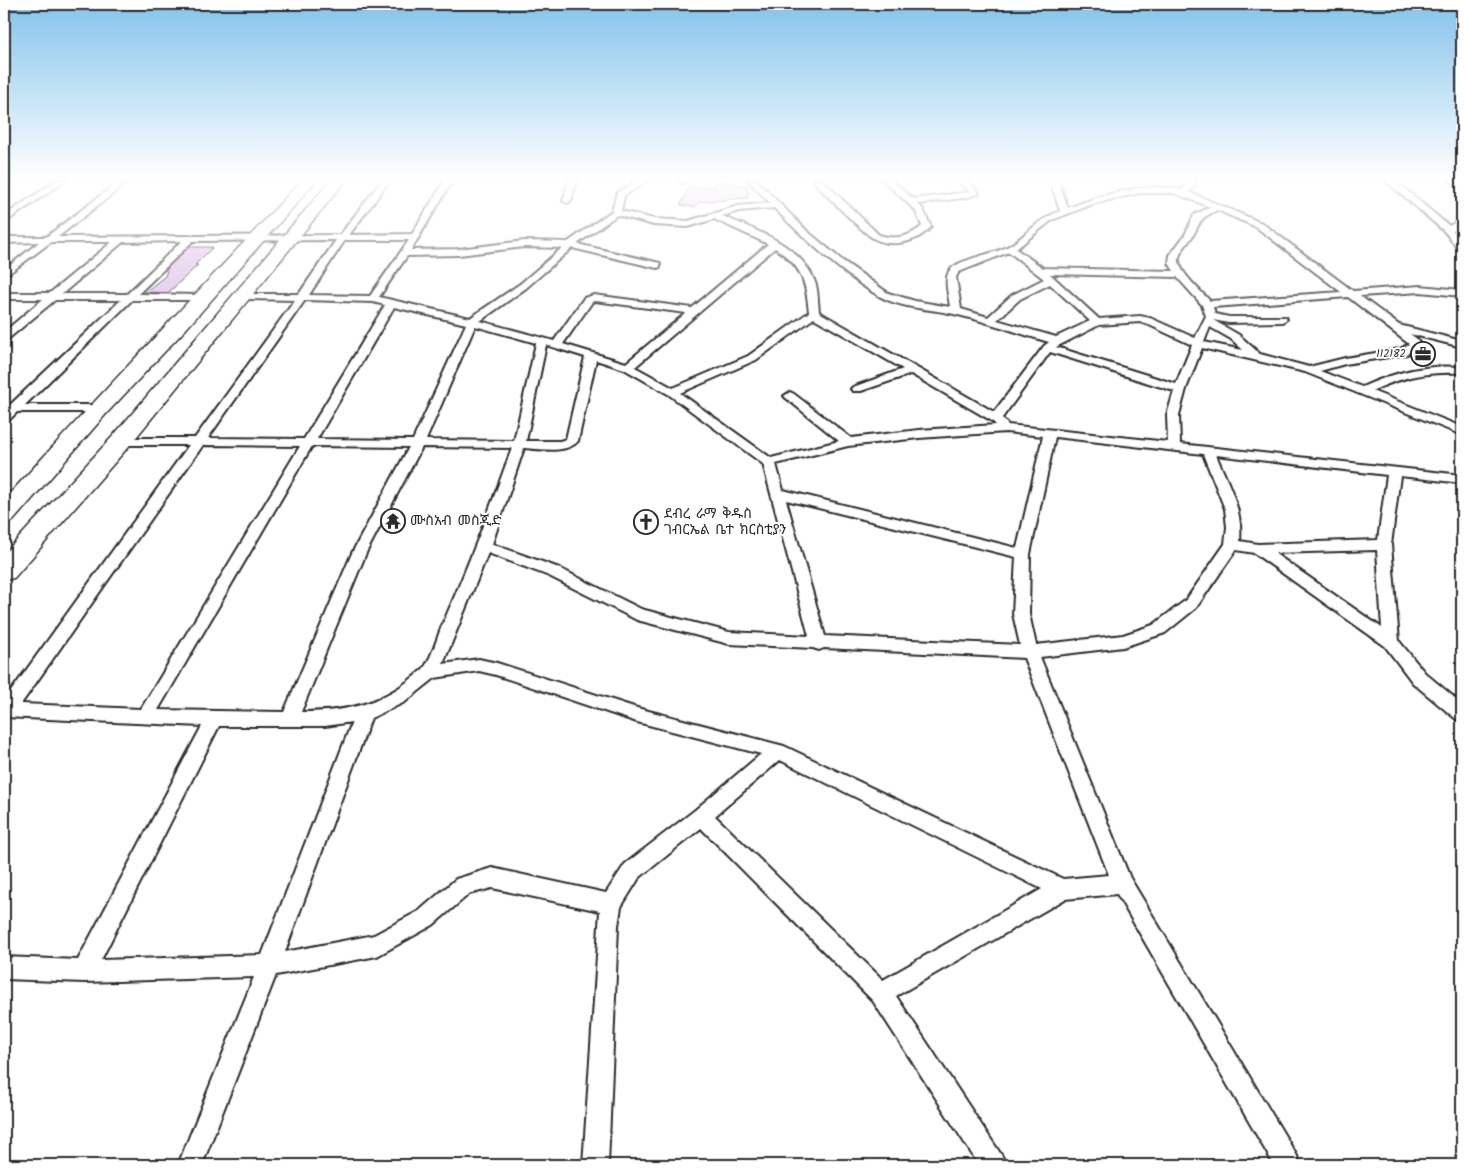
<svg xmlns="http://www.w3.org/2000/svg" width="1466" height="1169" font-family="Kalam,'Noto Sans Ethiopic',sans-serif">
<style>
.building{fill:#ddbbe6;stroke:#2b2b2b}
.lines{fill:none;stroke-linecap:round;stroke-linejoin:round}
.street-casing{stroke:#2b2b2b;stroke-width:4}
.highway-casing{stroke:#2b2b2b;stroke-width:3}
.street{fill:#fff;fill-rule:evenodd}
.highway{fill:#fff;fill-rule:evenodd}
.labels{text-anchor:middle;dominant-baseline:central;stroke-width:4;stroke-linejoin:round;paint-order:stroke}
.far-poi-label{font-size:11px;fill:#2b2b2b;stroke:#fff;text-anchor:end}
.poi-label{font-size:14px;fill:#2b2b2b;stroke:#fff;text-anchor:start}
</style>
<rect width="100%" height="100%" fill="#fff"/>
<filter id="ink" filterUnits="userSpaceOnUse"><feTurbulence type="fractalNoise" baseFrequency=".02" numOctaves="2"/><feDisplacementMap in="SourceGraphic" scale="10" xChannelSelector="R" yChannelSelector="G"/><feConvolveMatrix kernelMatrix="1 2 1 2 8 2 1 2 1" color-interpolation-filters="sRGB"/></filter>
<g filter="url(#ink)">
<path class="building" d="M732,181L736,185H747L748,198L699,202L695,207L680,205L689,188L716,186L713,183Z
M189,247H213L195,265H198L168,293L145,292L165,276L168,267Z"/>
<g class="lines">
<defs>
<path id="street" d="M57,180H66L4,223V216Z
M121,180H130L58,237L340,235L382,180H390L349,235L412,234L445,180H453L411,250L459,249L524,241L568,242L612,211L617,193L638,180H648L624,196L621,211L654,219L688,221L738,206L770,203L748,180H756L807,231L843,261L888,293L915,301L950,307C949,296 943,279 950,270C959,259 994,254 1007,247C1027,236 1036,220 1060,211L1050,180H1058L1068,208C1102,195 1145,181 1181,190L1188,184V180H1196V185L1189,192L1262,223L1353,291L1420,286L1462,290V296L1420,292L1360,296L1399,325L1462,341V347L1410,334L1417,339L1420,345L1407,354L1345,364L1320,371L1362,387C1395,372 1425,364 1462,367V373C1426,372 1404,376 1372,391L1462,427V435L1305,372L1202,348L1186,389L1179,415L1180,444L1462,475V483L1400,476L1391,545L1399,641L1425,673L1462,704V721L1456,719L1413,683L1385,646L1254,553L1236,550L1196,608L1165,633L1123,647L1040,657L1130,878L1297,1156L1300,1165H1274L1117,894L1065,899L896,996L1002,1156L1006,1165H979L873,1001L701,828L639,878L621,907L618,926L608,1165H583L600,911L492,888L469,894L433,925L377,956L276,975L202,1165H178L254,977L84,982L4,979V957L78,960L202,726L4,717V701L189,445H121L115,441L117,438H195L295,300L243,299L238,296L239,294H299L336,240L193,241L138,294L202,295L206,296V300H132L25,405H98L102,406L104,409L102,412H17L8,421L4,422L5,405L11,404L121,300H55L8,339L4,340V332L43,299H4V293H50L112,242H51L4,277V270L39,242L4,243V237H46ZM1140,193H1174L1210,207L1194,215L1185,235L1170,255L1169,263L1174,271L1043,268L1016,249L1052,220L1096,203ZM774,208C804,238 843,275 879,296C900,308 931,309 954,314C986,321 1017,333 1049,342L1044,346L994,412L819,312C818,303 818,293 816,285C803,245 757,231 722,216L739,211ZM1217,210L1256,227L1341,292L1210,301C1201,291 1176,270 1179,257C1181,250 1188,243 1192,237C1203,219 1196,221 1217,210ZM617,215L654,225L688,227L714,219L768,244L692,308L594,295L584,298L554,341L480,321L526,288L572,248L657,268L660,267V263L577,244ZM345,240H409L370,296L309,295ZM182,241L127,294H62L123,242ZM524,247L562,248L520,284L470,318L379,297L407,256L459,255ZM775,248C802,266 806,281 809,312L748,356L673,388L635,367ZM1009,252L1044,279L1012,295L988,317L961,309L956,277L959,272ZM1050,274L1177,277L1202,305L1206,316L1195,338L1150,318L1140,316L1099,319ZM1050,284L1090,321L1056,337L997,320L1020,299ZM1348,297L1409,344L1400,349L1345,358L1309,367L1260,354L1239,335L1213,320L1229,323L1282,322L1287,319L1286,317H1229L1215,314L1213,307ZM305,300L373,302L385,305L304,439L208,438ZM595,301L686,313L626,363L563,344L592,302ZM394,307L466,324L413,440L317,439ZM814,318L903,369L853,387L851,389L853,391H861L911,374L992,421L996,425L919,430L851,438L794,394L790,392L784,396L786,398L839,441L771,458L680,393L756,360ZM1140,322L1147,324L1192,345L1176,384L1056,347L1099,325ZM475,326L536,343L514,441L426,440ZM1210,327L1231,339L1243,350L1204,342ZM546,345L585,357L566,439L560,441H526ZM1050,352L1174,391L1167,415L1168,442L1008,425L1002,418ZM596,360L624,369L668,394L763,464L809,636L729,632L641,609L559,568L492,544L524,448C540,449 567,454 578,441ZM1006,432L1043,436L1017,548L783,490L776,464L848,446L919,438ZM1055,437L1203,454L1225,509L1227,527L1225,544L1186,600L1153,625L1123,635L1036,645L1029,614L1030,554ZM203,445L300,446L141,709L21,704ZM312,446L409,447L352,553L284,712L158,710ZM422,447L512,448C490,509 467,569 441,628C437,639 430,662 423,669C386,703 350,712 301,712L366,553ZM1216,455L1387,475L1378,540L1258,544L1240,541C1243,508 1228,484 1216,455ZM786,500L1016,557L1013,614L1020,645L825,636ZM1377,550L1382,628L1274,553ZM488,553L549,576L637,620L729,644L813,648L819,650L824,648L1024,658L1109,875L1063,879L784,746L637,708L497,663L479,659L443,664ZM479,671L496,675L637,722L761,754L695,810L625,864L606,893L492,868L456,879L419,911L374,935L285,952L371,718L405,702L435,678ZM352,722L262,955L101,960L219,726H325ZM780,760L1042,889L883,980L715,816Z
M569,180H577L571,201L567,203L563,201Z
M678,180H686L687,181L683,183Z
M813,180H822L879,235C895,240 910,237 922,226L915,210L883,180H892L913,199L970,192L958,180H967L979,193L969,197L918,204L923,209L931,227C918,242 893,248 875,239C865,235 821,190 813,180Z
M1385,180H1394L1449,226L1462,219V225L1453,231L1462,242V251L1459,250L1445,232Z
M1448,180H1458L1462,183V188Z"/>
<path id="highway" d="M302,180H317L185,330L106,414L13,521L4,523V500C102,392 203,287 302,180Z
M331,180H346L129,446L14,578L4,580V554L113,436Z"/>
</defs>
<use href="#street" class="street-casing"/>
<use href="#highway" class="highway-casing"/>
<use href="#street" class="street"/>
<use href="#highway" class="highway"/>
</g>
</g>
<linearGradient id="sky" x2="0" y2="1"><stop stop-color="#85c3ec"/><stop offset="0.52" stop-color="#fff"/><stop offset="1" stop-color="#fff" stop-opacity="0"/></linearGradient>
<rect width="1466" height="344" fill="url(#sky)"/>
<defs>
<symbol id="office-ring" viewBox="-11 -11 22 22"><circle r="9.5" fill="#fff" stroke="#2b2b2b" stroke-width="1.5"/><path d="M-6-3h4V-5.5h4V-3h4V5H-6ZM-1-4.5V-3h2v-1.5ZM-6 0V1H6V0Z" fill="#2b2b2b"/></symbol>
<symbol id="temple-ring" viewBox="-11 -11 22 22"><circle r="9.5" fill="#fff" stroke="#2b2b2b" stroke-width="1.5"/><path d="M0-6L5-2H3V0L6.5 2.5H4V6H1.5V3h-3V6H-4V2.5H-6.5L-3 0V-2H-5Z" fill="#2b2b2b"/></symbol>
<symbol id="church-ring" viewBox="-11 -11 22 22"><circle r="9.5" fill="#fff" stroke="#2b2b2b" stroke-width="1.5"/><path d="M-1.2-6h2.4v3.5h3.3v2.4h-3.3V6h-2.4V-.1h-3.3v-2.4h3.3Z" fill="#2b2b2b"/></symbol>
</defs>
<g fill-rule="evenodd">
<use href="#office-ring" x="1409" y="340" width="28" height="28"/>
<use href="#temple-ring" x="379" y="507" width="28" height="28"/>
<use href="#church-ring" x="632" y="508" width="28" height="28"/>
</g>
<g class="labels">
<g class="far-poi-label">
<text x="1406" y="354">112182</text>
</g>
<g class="poi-label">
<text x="664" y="514">ደብረ ራማ ቅዱስ<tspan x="664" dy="16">ገብርኤል ቤተ ክርስቲያን</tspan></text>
<text x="410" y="521">ሙስአብ መስጂድ</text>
</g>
</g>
<rect width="1466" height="1169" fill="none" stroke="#fff" stroke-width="20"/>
<rect x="10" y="10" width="1446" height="1149" fill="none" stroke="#2b2b2b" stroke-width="2" filter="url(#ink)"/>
</svg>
